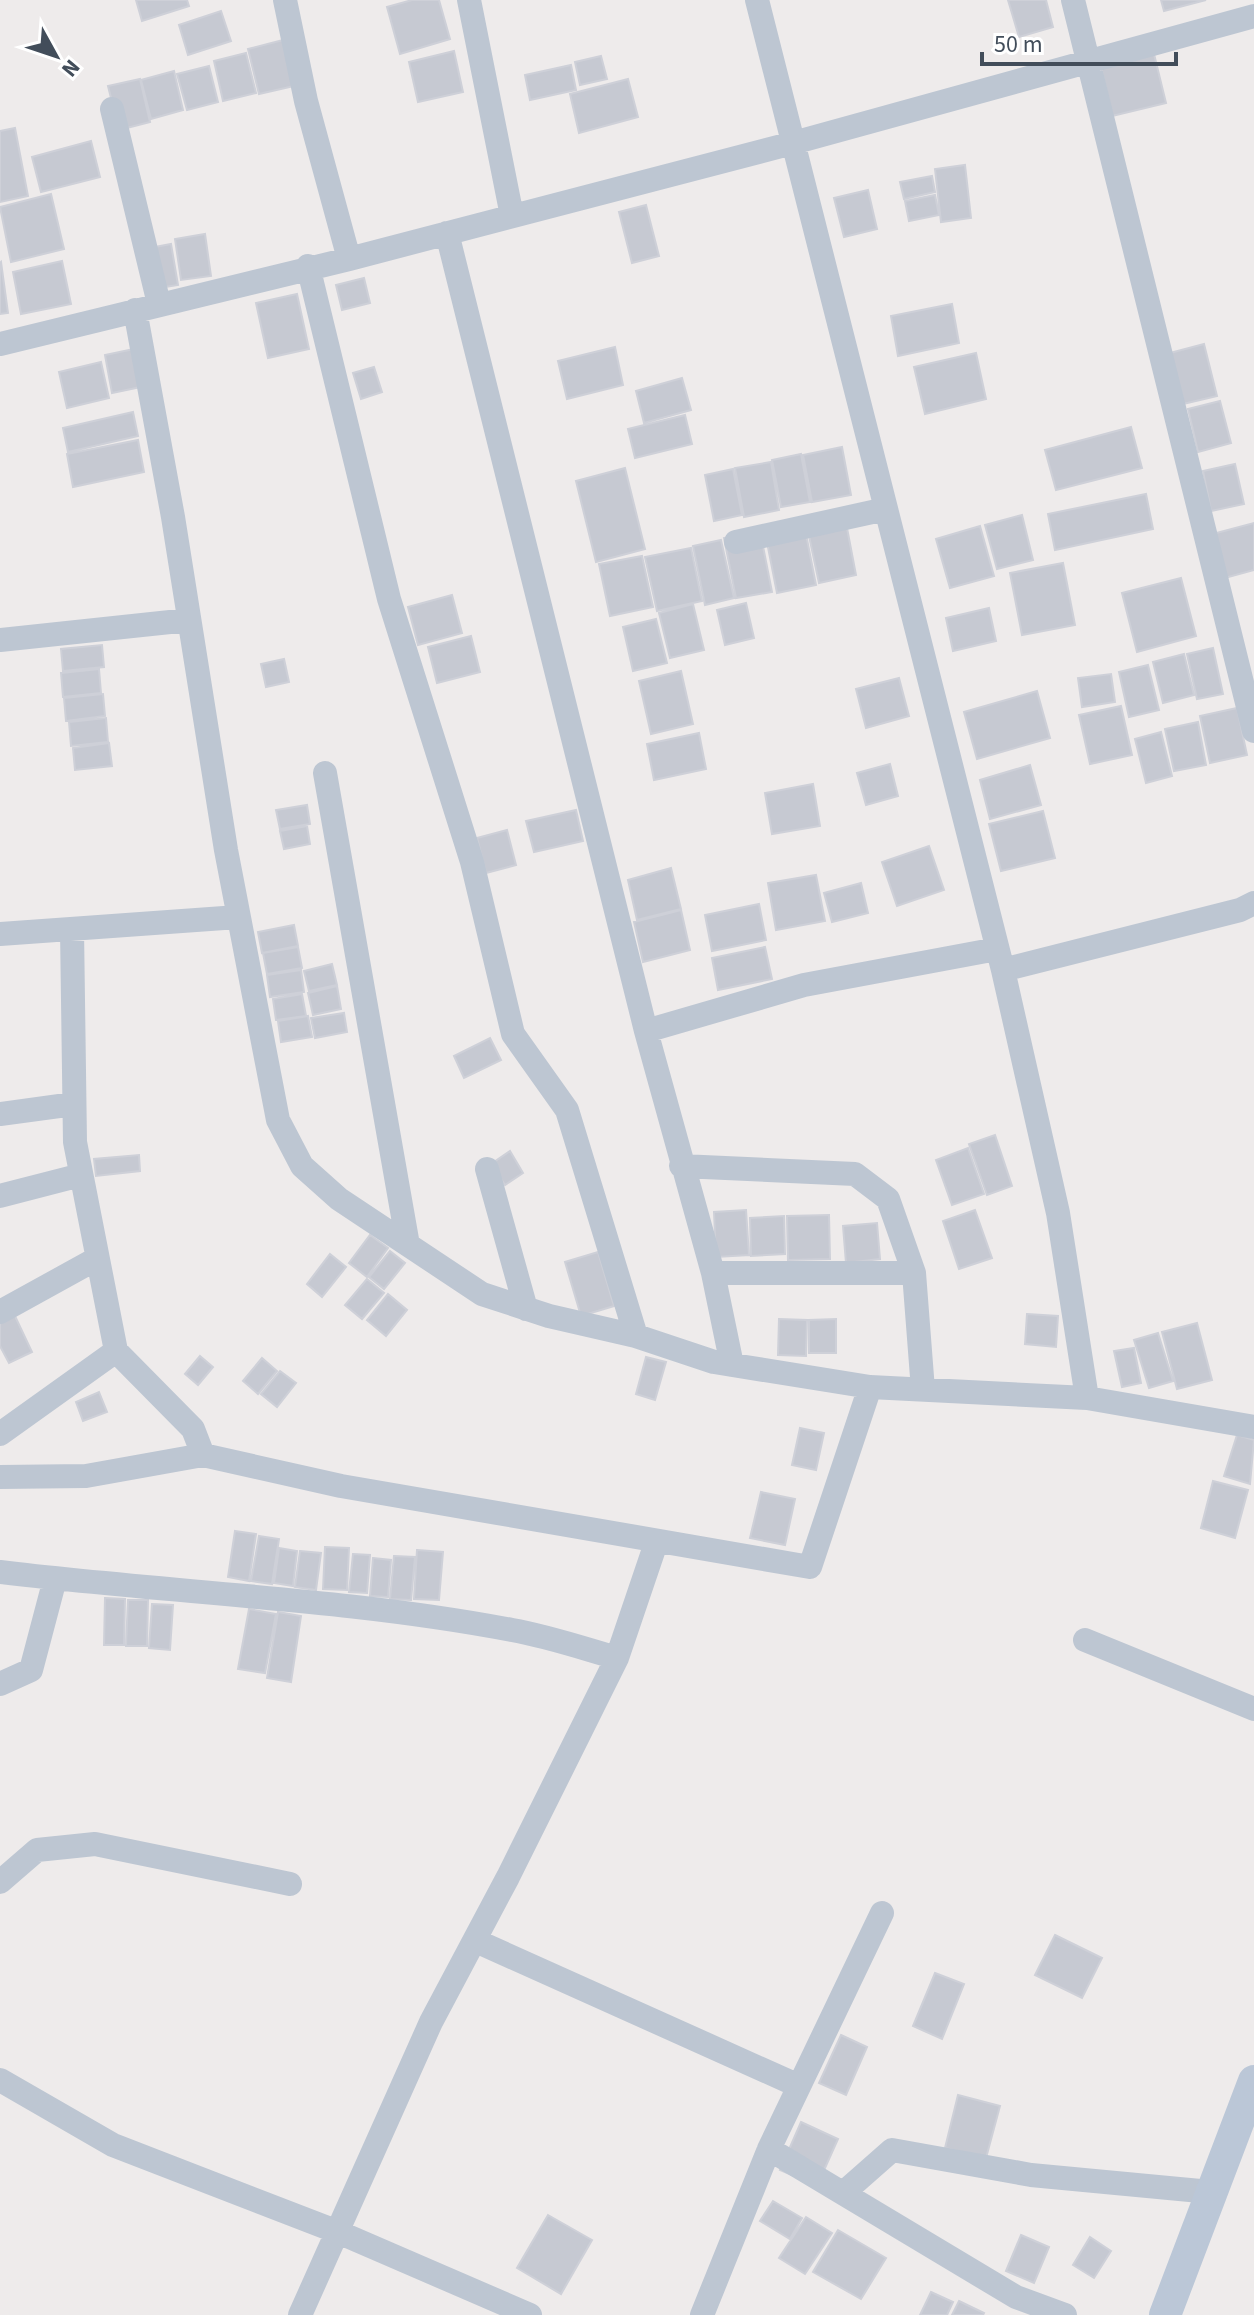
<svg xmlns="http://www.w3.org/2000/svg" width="1254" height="2315" font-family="'Source Sans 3',sans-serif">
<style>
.building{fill:#c6c9d2;stroke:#ced0d8;stroke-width:2}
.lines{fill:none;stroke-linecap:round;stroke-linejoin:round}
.street{stroke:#bdc6d2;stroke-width:24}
.secondary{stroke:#bbc7d7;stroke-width:32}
</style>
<rect width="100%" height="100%" fill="#eeebeb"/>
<path class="building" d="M136,0H187L189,6L142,21Z
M412,0H439L450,39L400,54L387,7Z
M1008,0H1046L1053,27L1019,37Z
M1161,0H1206L1164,11Z
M221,11L231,41L188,55L179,25Z
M283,40L294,86L259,94L248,49Z
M454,51L463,92L418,102L409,62Z
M246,53L256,93L223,101L214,61Z
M1154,54L1166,103L1112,116L1101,67Z
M601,56L607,79L580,85L575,62Z
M571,65L576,90L530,100L525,75Z
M209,66L218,102L187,110L177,74Z
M174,71L183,110L151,119L141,80Z
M140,79L150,122L119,130L108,86Z
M628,79L638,117L579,133L570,94Z
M15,128L28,196L0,202V131Z
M91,141L100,177L41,192L32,157Z
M965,165L971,218L941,222L935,169Z
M932,176L935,192L904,199L900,182Z
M868,190L877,229L844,237L834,198Z
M51,194L64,249L11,262L0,207Z
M935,195L939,215L909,221L905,201Z
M646,205L659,256L632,263L619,212Z
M205,234L211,276L181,280L175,239Z
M171,244L178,285L146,290L139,250Z
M62,261L71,304L21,314L13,272Z
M1,262L8,313L0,314V263Z
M364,278L370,303L342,310L336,285Z
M297,294L309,349L268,358L256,303Z
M952,304L959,343L898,356L891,316Z
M1204,344L1217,396L1183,404L1170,353Z
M615,347L623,385L567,399L558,361Z
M134,349L141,387L112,393L105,355Z
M976,353L986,399L925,414L914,367Z
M101,362L109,398L67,408L59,372Z
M374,367L382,392L361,399L353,373Z
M682,378L691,410L644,423L636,391Z
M1220,401L1231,443L1198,452L1188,409Z
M133,412L138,436L68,452L63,428Z
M685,415L692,444L635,458L628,429Z
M1131,427L1142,468L1056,490L1045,450Z
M138,440L144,472L73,487L67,454Z
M842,447L851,495L812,502L803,455Z
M801,454L810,502L781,507L772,460Z
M771,462L779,510L744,517L735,468Z
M1235,464L1244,504L1211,511L1203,471Z
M625,468L645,549L596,562L576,481Z
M733,469L742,515L714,521L705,475Z
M1146,494L1153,529L1055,550L1048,514Z
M1022,515L1033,560L997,569L985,525Z
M1254,523V570L1221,579L1209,535Z
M804,524L816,585L777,593L765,532Z
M980,526L994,576L950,588L936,539Z
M847,528L856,575L819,583L809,536Z
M760,531L772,592L736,598L724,538Z
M721,540L734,598L705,605L693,546Z
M691,548L702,601L657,611L645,557Z
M642,556L653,607L610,616L599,564Z
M1063,563L1075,625L1022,635L1010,573Z
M1181,578L1196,636L1137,652L1122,593Z
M452,595L462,633L418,645L408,607Z
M746,603L754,638L725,645L717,610Z
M693,604L704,650L670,658L659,613Z
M989,608L996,641L953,651L946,618Z
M656,619L667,663L633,671L623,627Z
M471,636L480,672L437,683L428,647Z
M102,645L104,667L63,671L61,649Z
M1213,648L1223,694L1197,699L1187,654Z
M1184,654L1194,695L1163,703L1153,662Z
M284,659L289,682L266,687L261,664Z
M1148,665L1159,710L1129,717L1119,672Z
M99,669L101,693L63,697L61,673Z
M681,671L693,724L651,734L639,681Z
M1111,674L1115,702L1082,707L1078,678Z
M899,678L909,716L866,728L856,689Z
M1037,691L1050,738L977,759L964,712Z
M103,694L105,716L66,721L64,698Z
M1121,706L1132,755L1090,764L1079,715Z
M1237,708L1247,755L1210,763L1200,716Z
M106,718L108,742L71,746L69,722Z
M1198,722L1206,765L1174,771L1165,729Z
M1161,732L1172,776L1146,783L1135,739Z
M699,733L706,769L654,780L647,744Z
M109,743L112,766L75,770L73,748Z
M890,764L898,796L866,805L857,773Z
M1030,765L1041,805L990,819L980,780Z
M813,784L820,826L772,834L765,793Z
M307,805L310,824L280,829L276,810Z
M576,810L583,841L534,852L526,821Z
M1043,811L1055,858L1001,871L989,824Z
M307,826L310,844L284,849L280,831Z
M507,830L516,865L486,873L477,838Z
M929,846L944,890L897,906L882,862Z
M671,868L681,909L637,920L628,880Z
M816,875L825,921L776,930L768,883Z
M861,883L868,913L832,922L824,893Z
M759,904L766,940L712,951L705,915Z
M681,910L690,950L643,962L634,922Z
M294,925L298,946L262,953L258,932Z
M298,947L302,968L267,974L263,953Z
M765,947L772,979L718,990L712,958Z
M332,964L337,985L309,991L304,971Z
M301,970L304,992L270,997L267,975Z
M337,986L341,1009L313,1015L308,993Z
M302,994L306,1016L276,1020L273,999Z
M344,1013L347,1032L315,1038L311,1018Z
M308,1016L312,1037L281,1042L278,1021Z
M490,1038L501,1060L464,1078L454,1056Z
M995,1135L1012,1186L987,1195L969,1144Z
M968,1148L984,1194L952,1205L936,1160Z
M510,1151L523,1173L505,1185L491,1164Z
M139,1155L140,1171L96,1176L94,1159Z
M746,1210L749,1255L716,1257L714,1212Z
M975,1210L992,1258L959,1269L943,1221Z
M829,1215L830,1259L788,1260L787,1216Z
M784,1216L785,1254L751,1256L750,1218Z
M877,1223L880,1259L846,1263L843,1226Z
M370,1235L388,1248L367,1277L349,1263Z
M390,1251L405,1263L384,1289L369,1277Z
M598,1252L614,1306L581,1316L565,1262Z
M330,1254L346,1267L322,1297L307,1284Z
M367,1279L384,1293L362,1319L345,1305Z
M388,1294L407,1310L386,1336L367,1320Z
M14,1314L32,1352L9,1363L0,1346V1322Z
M1027,1314L1058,1316L1056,1347L1025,1344Z
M779,1319L807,1320L806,1356L778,1355Z
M836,1319V1353H809V1320Z
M1197,1323L1212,1380L1177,1389L1162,1332Z
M1158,1333L1173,1381L1149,1388L1134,1340Z
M1134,1348L1141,1383L1122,1387L1114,1351Z
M200,1356L213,1367L198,1385L185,1374Z
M646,1357L666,1362L655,1400L636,1394Z
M262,1358L277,1371L258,1394L243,1381Z
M280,1371L296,1383L277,1407L261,1394Z
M99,1392L107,1412L83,1421L76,1402Z
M800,1428L824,1433L816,1470L792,1465Z
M1237,1435L1254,1440L1250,1484L1224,1476Z
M1213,1481L1248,1490L1235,1538L1201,1528Z
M761,1492L795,1499L785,1545L750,1538Z
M235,1531L256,1534L249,1581L228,1577Z
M259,1536L279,1539L272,1584L251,1581Z
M325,1547L349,1548L347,1590L323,1589Z
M279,1548L297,1551L293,1586L274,1583Z
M417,1550L443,1552L439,1600L414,1599Z
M300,1551L321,1553L316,1590L295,1587Z
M353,1554L370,1555L367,1593L349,1592Z
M394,1556L415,1557L411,1600L390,1599Z
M373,1558L391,1560L388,1597L370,1596Z
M105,1598L125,1599L124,1645H104Z
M128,1600H148L147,1646H126Z
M152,1604L173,1605L170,1650L149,1648Z
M249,1609L276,1614L265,1673L238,1669Z
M278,1612L301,1616L291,1682L267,1678Z
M1055,1935L1102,1958L1082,1998L1035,1975Z
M935,1973L964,1984L942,2039L913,2026Z
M841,2035L867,2047L846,2095L819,2083Z
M958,2095L1000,2106L986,2158L945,2148Z
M801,2122L838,2139L817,2186L780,2170Z
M773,2201L802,2218L790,2239L760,2221Z
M548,2215L592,2240L561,2294L517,2268Z
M806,2217L832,2233L805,2274L779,2258Z
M838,2230L886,2258L861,2299L813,2272Z
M1021,2235L1049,2247L1034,2283L1006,2271Z
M1090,2237L1111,2251L1094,2278L1073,2265Z
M931,2292L953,2302L947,2315H920Z
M959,2301L984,2313L983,2315H952Z"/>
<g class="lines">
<path class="street" d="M285,0L306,101L349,259
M469,0L512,216
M757,0L1003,970L1058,1213L1087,1398
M1073,0L1254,731
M112,109L159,304
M447,233L646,1031L713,1273L732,1365
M308,266L389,599L472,862L513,1034L567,1110L636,1336
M135,310L173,517L226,850L278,1120L302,1166L339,1199L482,1294L549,1316L636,1336L714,1362L870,1387L1087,1398L1254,1427
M0,344L349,259L793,143L1254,16
M736,542L886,509
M0,640L189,620
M325,773L408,1245
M72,929L75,1142L116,1351L193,1429L203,1455
M0,934L238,917
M1003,970L1240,910L1254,903
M646,1031L804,985L997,949
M0,1114L74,1104
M681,1166L855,1174L888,1199L914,1273L923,1390
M487,1169L526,1309
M0,1196L81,1175
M713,1273H914
M0,1312L96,1259
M0,1434L116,1351
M0,1477L86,1476L203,1455L341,1486L810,1567L870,1387
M0,1572C169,1593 345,1598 512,1630C547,1636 582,1648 617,1658
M1085,1640L1254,1709
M0,1684L31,1670L55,1579
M0,1882L37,1850L95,1844L290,1884
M476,1941L799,2086
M0,2080L113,2145L338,2232L530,2315
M769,2149L1016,2297L1065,2315
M850,2187L892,2150L1031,2175L1211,2192
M300,2315L431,2022L508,1877L617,1658L656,1543
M702,2315L769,2149L882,1913"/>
<path class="secondary" d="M1165,2315L1254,2081"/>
</g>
<g transform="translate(56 56) rotate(130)" stroke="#ffffff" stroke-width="6" paint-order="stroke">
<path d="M0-6L14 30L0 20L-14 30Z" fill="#424d5a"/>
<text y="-12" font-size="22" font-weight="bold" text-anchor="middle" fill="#424d5a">N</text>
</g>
<path d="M982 52v12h194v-12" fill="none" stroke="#424d5a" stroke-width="4"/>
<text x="994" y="52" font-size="24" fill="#424d5a" stroke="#ffffff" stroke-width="6" paint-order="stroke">50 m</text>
</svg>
